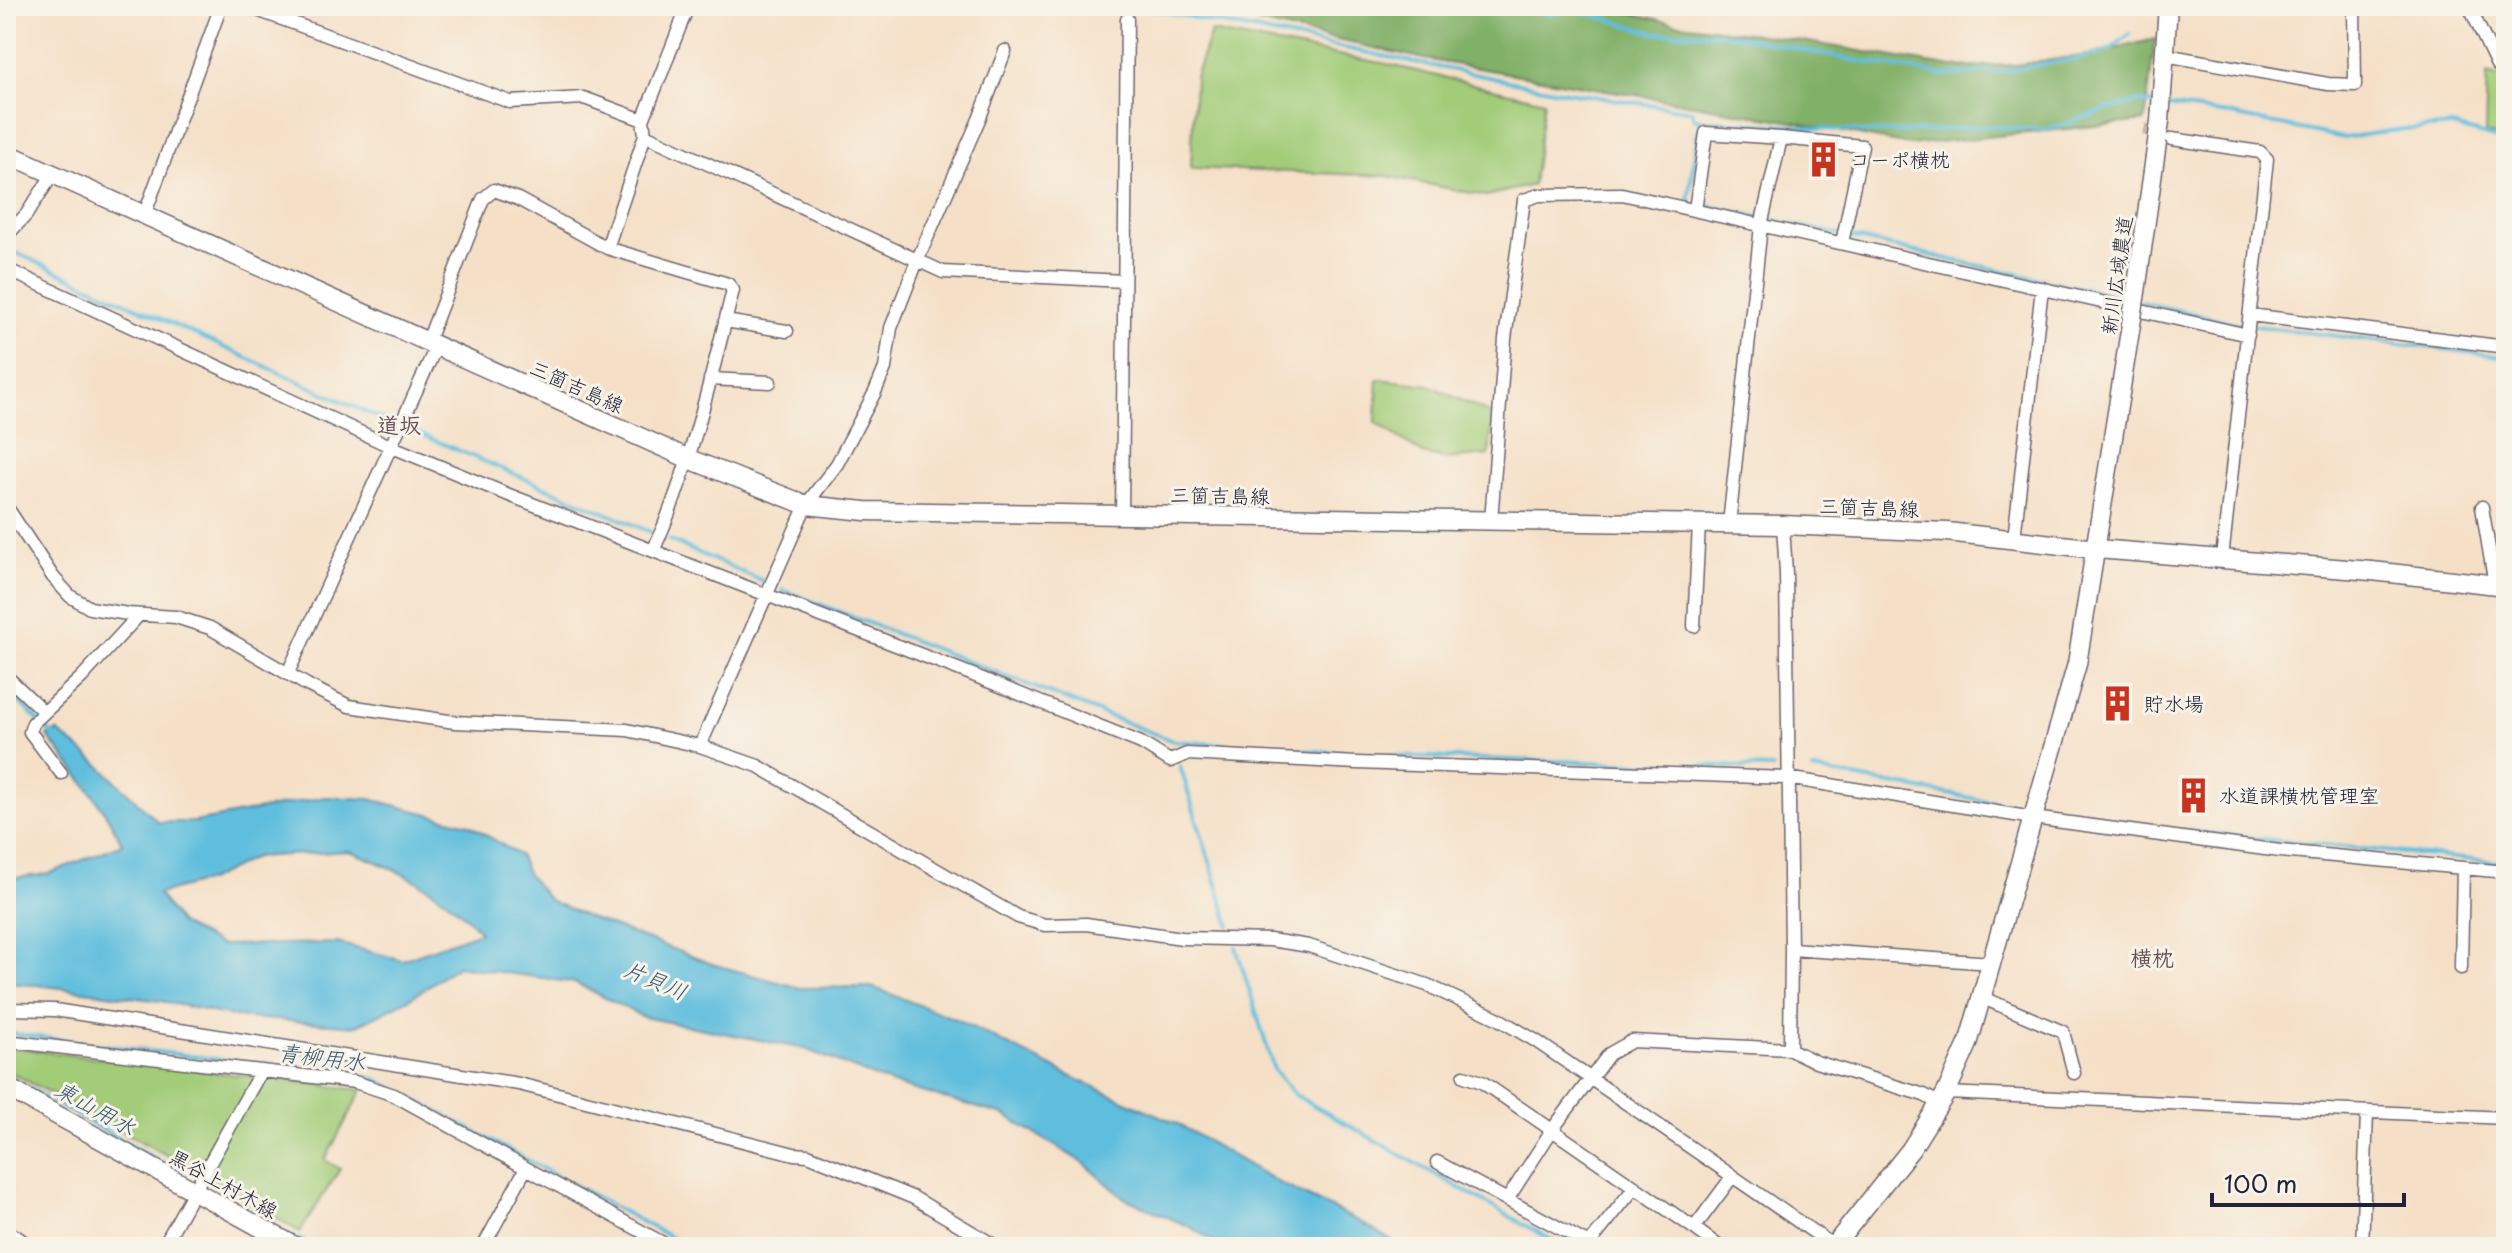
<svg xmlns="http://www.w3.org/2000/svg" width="2512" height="1253" font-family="'Playpen Sans','Klee One',sans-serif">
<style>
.green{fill:#a2cc78;stroke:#62775a;stroke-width:2}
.forest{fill:#81b068;stroke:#526952;stroke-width:2}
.water{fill:#5ebedd;stroke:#40708c;stroke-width:2;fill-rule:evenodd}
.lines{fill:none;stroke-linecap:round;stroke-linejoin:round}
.stream{stroke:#5ebedd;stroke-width:4}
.street-tunnel{stroke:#cbbaab;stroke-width:12;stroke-dasharray:12 6;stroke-linecap:butt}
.street-casing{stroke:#6c646c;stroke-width:15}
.secondary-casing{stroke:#6c646c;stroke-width:21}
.street{stroke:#fff;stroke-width:12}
.secondary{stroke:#fff;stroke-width:18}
.secondary-bridge-casing{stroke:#6c646c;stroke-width:21;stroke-linecap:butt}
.secondary-bridge{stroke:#fff;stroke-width:18}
.labels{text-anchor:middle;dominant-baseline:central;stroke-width:6;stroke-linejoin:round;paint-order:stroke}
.poi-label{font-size:20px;fill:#22223b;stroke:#f7f3e8;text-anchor:start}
.street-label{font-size:20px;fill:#22223b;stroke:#f7f3e8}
.neighbourhood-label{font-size:22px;font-weight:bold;fill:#6a5158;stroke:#f7f3e8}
.water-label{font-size:22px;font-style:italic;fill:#375974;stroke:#f7f3e8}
</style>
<rect width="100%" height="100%" fill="#f7f3e8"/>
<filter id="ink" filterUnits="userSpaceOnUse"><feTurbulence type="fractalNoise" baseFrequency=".0125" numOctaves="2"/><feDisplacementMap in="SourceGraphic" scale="16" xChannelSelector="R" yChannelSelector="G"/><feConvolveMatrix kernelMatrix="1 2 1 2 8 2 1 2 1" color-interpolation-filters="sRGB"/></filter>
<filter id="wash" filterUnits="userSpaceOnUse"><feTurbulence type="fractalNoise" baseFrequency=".006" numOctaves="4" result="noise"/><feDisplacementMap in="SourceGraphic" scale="32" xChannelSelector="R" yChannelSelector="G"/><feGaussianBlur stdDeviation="1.8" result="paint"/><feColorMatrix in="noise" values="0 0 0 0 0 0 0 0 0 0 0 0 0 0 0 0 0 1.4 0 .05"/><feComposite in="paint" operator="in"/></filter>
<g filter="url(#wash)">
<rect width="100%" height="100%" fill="#f5e0c7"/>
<path class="green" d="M1211,32L1382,63L1544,101L1533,185L1486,196L1387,176L1191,168L1195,77Z
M2487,74L2506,79V139L2485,133Z
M1378,379L1429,385L1493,415L1489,455L1445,459L1423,454L1376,422Z
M6,1047L362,1090L325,1160L340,1169L300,1232L178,1161L6,1070Z"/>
<path class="forest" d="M1253,6H1600L1674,23L1791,39L1952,67L2015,65L2088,55L2155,39L2145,121L1909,145L1788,121L1430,60L1258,23Z"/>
<path class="water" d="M57,731L97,763L158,822H195L325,797L370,799L468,824L519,855L528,875L549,900L585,916L712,964L800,988L872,987L958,1020L1074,1078L1178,1124L1281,1184L1360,1222L1402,1247H1223L1190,1227L1124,1198L1085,1164L1004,1115L890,1083L805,1049L643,1017L576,983L458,966L409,999L356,1026L236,1017L161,1001L37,985L6,983V879L48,874L122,844C104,804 74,770 47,736ZM349,851C398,869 446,892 480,932L402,960L337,943L220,945L180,924L158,894L210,880L255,857Z"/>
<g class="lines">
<path class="stream" d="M1135,6L1553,90L1692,111L1693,118L1700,120L1866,132L1931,131L1987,126L2043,130L2069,123L2110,108L2139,102L2154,104
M1526,6C1559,24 1554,7 1581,11L1654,33H1723L1847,59L1944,75L2006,71L2096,55L2111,49L2130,34
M2167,106L2222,113L2344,138L2389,131L2453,126L2506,142
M1692,202L1688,201L1700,120
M1700,204L2129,299
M8,249L390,423
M2141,302L2240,324L2506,357
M408,429L653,533
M669,540L763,581
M783,590L1173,741L1387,756L1773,768
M6,689L53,735
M1180,766L1230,926
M1813,770L2022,807
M2060,812L2182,831L2506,863
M1236,947L1274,1070L1295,1095L1564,1247
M6,1033L376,1079L689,1247
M6,1076L171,1167
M299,1239L314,1247
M6,1243L14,1247"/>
</g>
</g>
<g filter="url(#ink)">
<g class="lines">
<path class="street-tunnel" d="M2144,129L2165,136"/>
<defs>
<path id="street" d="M246,6L510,102L584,98L643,120
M2469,6L2497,65L2506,67
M2165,55L2328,84L2355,85L2354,6
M645,135L943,272L1124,281
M2172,139L2260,152L2267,159L2222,558
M1695,210L1706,133L1781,138
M144,216L221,6
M6,236L26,215L53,174
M607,248L645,135L643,120L688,6
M6,269L390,446L509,495L968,673L1141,743L1170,761L1187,754L1357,763L1787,778L2033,818L2280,851L2463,868
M2250,315L2506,347
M725,321L787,331
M427,343L483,199L494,190L518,199L607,248L728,284L733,290C711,378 691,466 654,549
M710,379L770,382
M6,506L53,577L70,596L90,608L128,614L176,617L210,628L307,685L349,706L455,722L627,730L700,746L758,766L1018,917L1045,925L1086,924L1182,938L1270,940L1309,946L1427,985L1497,1018L1536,1041L1834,1246
M2482,507L2495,585
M1122,515L1127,19
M1491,521L1505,339L1524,200L1539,195L1622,194L2248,335
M1729,524L1761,226L1781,138L1862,146L1842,243
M1783,525L1786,573L1791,949L1790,1049
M2014,539L2042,288
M1694,626L1699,524
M288,673L436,347
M6,676L44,712
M700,746L806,505L837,464L875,392L885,368L891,328L917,261L980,117L1005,51
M61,773L30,732L33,723L82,677L139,615
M1791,949L1992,963
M2461,968L2463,868L2506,872
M1983,998L2063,1032L2074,1073
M6,1009L55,1010L519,1084L794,1154L808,1155L914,1198L997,1247
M6,1041L355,1082L394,1095L526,1168L483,1247
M1464,1076L1482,1082L1552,1130L1507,1200
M1946,1093L2506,1118
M1437,1162L1589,1244
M526,1168L670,1247
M1694,1228L1552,1130L1609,1054L1632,1041L1790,1049L1816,1062L1924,1095L1940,1104
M6,1230L32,1247
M163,1247L261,1071
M1593,1247L1589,1244L1635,1187
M1720,1247L1694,1228L1732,1177
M2362,1247L2367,1113"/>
<path id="secondary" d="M6,153L689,459L806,505L865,511L1783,525L1947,532L2097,549L2372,571L2506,586
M2136,292L2160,121L2168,6
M6,1087L296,1247
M1833,1247L1911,1149L1946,1093L1968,1044L2077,664L2132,318"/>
</defs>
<use href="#street" class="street-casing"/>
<use href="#secondary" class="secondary-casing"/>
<use href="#street" class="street"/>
<use href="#secondary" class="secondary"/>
<defs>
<path id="secondary-bridge" d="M2132,318L2136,292"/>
</defs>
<use href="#secondary-bridge" class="secondary-bridge-casing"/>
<use href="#secondary-bridge" class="secondary-bridge"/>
</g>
</g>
<defs>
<symbol id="building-bare" viewBox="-9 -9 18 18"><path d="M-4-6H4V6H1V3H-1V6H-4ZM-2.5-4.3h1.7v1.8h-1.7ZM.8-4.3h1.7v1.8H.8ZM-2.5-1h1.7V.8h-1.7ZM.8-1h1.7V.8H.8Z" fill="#c8321e" stroke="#f7f3e8" stroke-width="2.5" paint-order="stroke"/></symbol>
</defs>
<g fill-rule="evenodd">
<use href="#building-bare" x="1798" y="134" width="51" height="51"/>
<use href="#building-bare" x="2092" y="678" width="51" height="51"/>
<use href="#building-bare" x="2168" y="770" width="51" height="51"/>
</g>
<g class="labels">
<g class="poi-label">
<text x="1850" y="159">コーポ横枕</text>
<text x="2144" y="703">貯水場</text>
<text x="2219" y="795">水道課横枕管理室</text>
</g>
<g class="street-label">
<text transform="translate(2116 275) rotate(-82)">新川広域農道</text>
<text transform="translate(577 386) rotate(24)">三箇吉島線</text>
<text transform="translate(1220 495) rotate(1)">三箇吉島線</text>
<text transform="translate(1869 507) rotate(2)">三箇吉島線</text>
<text transform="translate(224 1183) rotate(29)">黒谷上村木線</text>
</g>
<g class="neighbourhood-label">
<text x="399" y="423">道坂</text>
<text x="2152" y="956">横枕</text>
</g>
<g class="water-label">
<text transform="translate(656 979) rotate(23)">片貝川</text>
<text transform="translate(322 1056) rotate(7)">青柳用水</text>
<text transform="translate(96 1107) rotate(29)">東山用水</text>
</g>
</g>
<rect width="2512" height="1253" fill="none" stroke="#f7f3e8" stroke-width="32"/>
<path d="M2212 1193v12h192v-12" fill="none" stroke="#22223b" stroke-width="4"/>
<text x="2224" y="1193" font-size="24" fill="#22223b" stroke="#f7f3e8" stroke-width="6" paint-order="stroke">100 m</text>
</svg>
